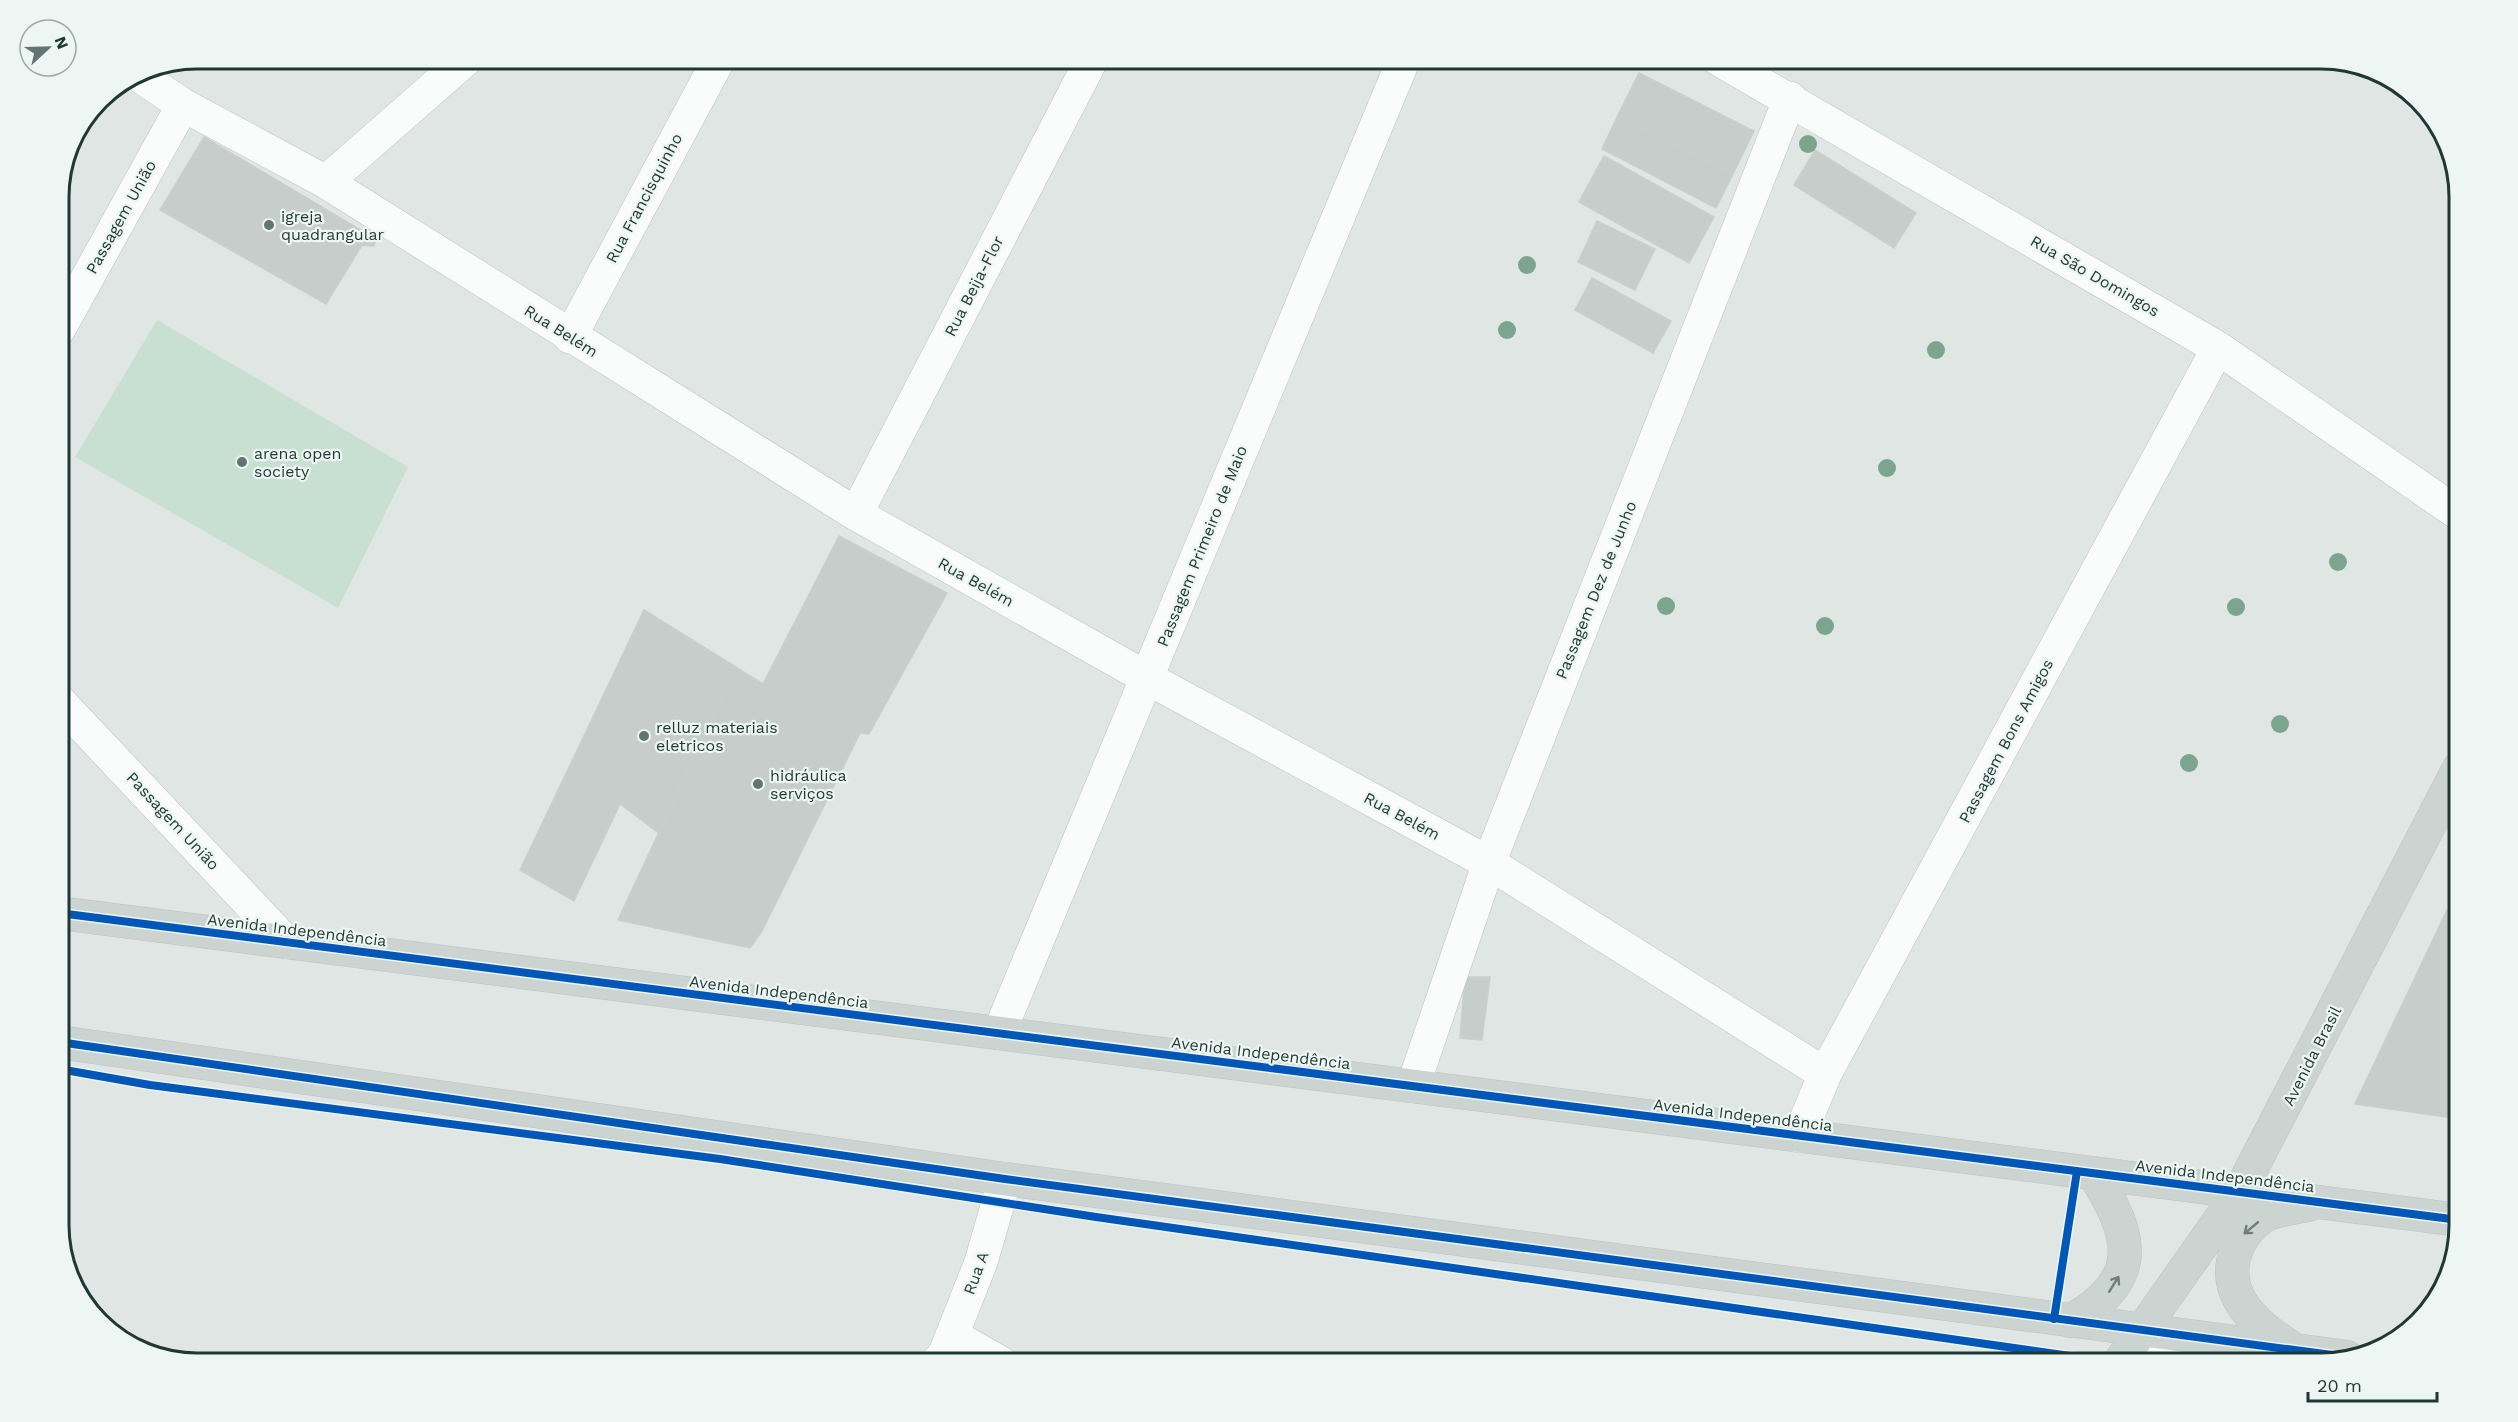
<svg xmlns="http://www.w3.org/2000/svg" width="2518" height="1422" font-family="'Work Sans',sans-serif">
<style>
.green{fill:#c8e0d2}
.building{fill:#c7cdcb;stroke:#c9cfcd;stroke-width:1.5}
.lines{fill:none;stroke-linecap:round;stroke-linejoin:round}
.minor-casing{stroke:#bdc3c1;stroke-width:34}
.major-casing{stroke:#bac3c1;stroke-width:34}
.minor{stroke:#fafbfb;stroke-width:33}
.major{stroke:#ccd4d2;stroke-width:33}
.cycleway-casing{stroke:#edf6f2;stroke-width:11}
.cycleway{stroke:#0057b8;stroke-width:8}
.tree{fill:#7ba58f}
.oneway{stroke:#6d7e7b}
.poi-dot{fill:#637572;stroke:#edf6f2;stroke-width:2}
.labels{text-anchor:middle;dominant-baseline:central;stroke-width:4.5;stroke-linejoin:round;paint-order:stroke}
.street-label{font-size:16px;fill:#1f3834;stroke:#edf6f2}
.poi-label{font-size:16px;fill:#1f3834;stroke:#edf6f2;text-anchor:start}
.rim{fill:none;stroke:#1f3834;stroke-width:3}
</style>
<rect width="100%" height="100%" fill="#e0e6e4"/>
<path class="green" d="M157,320L408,467L338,608L75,457Z"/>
<path class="building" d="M1639,73L1754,131L1733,174L1618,115Z
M1618,115L1733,174L1716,208L1602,149Z
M204,137L376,239L374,246L362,245L326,304L160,210Z
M1815,150L1916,213L1894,248L1794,185Z
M1604,156L1714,217L1689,263L1579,202Z
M1597,221L1655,249L1635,290L1578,262Z
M1592,278L1671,321L1653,353L1575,310Z
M839,536L947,593L869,734L860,733L762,931L750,948L618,920L736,667L763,684Z
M644,610L736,667L659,833L620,804L574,901L520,870Z
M2447,910L2459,919V1119L2355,1104Z
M1465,977H1490L1482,1040L1460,1038Z"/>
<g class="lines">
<defs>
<path id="minor" d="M1718,59L2218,348L2459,514
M137,74L183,105L326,182L856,514L1147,678L1489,863L1825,1074
M326,182L466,59
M59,329L183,105
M570,337L719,59
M856,514L1092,59
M59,701L286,942
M999,1033L1404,59
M1413,1086L1489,863L1790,98
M1799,1136L1825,1074L2218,348
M2142,1329L2175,1363
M952,1335L1001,1363
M937,1363L945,1353L981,1262L1005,1179"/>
<path id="major" d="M59,913L2459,1220
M59,1042L1005,1179L2347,1357
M2070,1321C2144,1280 2134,1236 2093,1173
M2292,1348C2255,1325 2216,1292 2239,1244C2245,1232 2257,1218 2271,1213C2283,1209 2296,1207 2308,1205
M2119,1363L2240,1191L2459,768"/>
</defs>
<use href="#minor" class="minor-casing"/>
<use href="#major" class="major-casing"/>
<use href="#minor" class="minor"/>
<use href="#major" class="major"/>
<defs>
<path id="cycleway" d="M59,913L2459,1220
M59,1042L1005,1179L2347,1357
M59,1069L150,1085L720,1159L1096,1217L2119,1363
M2054,1319L2077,1171"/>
</defs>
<use href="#cycleway" class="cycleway-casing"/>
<use href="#cycleway" class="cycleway"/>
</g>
<g class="tree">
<circle cx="1808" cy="144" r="9"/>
<circle cx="1527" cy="265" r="9"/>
<circle cx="1507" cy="330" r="9"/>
<circle cx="1936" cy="350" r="9"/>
<circle cx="1887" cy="468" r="9"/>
<circle cx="2338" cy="562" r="9"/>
<circle cx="1666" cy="606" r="9"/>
<circle cx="2236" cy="607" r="9"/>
<circle cx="1825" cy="626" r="9"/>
<circle cx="2280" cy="724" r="9"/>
<circle cx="2189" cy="763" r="9"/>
</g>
<defs><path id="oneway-shaft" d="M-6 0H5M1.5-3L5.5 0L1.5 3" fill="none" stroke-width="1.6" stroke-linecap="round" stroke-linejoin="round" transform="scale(1.5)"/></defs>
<g class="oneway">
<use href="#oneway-shaft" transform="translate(2251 1228) rotate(140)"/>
<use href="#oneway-shaft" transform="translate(2114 1284) rotate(-58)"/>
</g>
<g class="poi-dot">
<circle cx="269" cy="225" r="6"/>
<circle cx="242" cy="462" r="6"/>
<circle cx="644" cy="736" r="6"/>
<circle cx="758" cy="784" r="6"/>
</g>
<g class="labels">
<g class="street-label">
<text transform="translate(644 198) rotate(-62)">Rua Francisquinho</text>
<text transform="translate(121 217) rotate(-61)">Passagem União</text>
<text transform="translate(2095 276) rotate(30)">Rua São Domingos</text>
<text transform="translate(974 286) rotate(-63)">Rua Beija-Flor</text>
<text transform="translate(561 331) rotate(32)">Rua Belém</text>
<text transform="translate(1202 546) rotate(-68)">Passagem Primeiro de Maio</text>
<text transform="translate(976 582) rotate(29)">Rua Belém</text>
<text transform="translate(1596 590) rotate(-68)">Passagem Dez de Junho</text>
<text transform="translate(2006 741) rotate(-62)">Passagem Bons Amigos</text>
<text transform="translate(1402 816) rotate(28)">Rua Belém</text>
<text transform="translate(173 821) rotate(47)">Passagem União</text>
<text transform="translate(297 930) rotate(7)">Avenida Independência</text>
<text transform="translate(779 992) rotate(7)">Avenida Independência</text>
<text transform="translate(1261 1053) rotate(7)">Avenida Independência</text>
<text transform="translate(2312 1056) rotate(-63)">Avenida Brasil</text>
<text transform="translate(1743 1115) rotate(7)">Avenida Independência</text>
<text transform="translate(2225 1176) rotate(7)">Avenida Independência</text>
<text transform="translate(976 1273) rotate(-70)">Rua A</text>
</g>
<g class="poi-label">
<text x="281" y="216">igreja<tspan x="281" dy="18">quadrangular</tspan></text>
<text x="254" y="453">arena open<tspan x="254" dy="18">society</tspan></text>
<text x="656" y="727">relluz materiais<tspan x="656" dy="18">eletricos</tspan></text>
<text x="770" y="775">hidráulica<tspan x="770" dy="18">serviços</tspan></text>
</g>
</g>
<path d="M0 0H2518V1422H0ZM197 69H2321A128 128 0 0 1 2449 197V1225A128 128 0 0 1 2321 1353H197A128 128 0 0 1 69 1225V197A128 128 0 0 1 197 69Z" fill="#edf6f2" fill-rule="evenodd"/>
<path class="rim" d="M197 69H2321A128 128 0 0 1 2449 197V1225A128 128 0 0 1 2321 1353H197A128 128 0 0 1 69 1225V197A128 128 0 0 1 197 69Z"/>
<g transform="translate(48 48) rotate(68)"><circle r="28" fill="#edf6f2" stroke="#9baaa6" stroke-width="1.5"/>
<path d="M0-4.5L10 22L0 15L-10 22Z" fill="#637572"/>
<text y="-9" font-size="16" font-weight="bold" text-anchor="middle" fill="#1f3834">N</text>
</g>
<path d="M2308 1392v9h129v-9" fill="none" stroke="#1f3834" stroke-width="3"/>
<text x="2317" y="1392" font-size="18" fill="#1f3834" stroke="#edf6f2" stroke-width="4.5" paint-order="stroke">20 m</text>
</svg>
